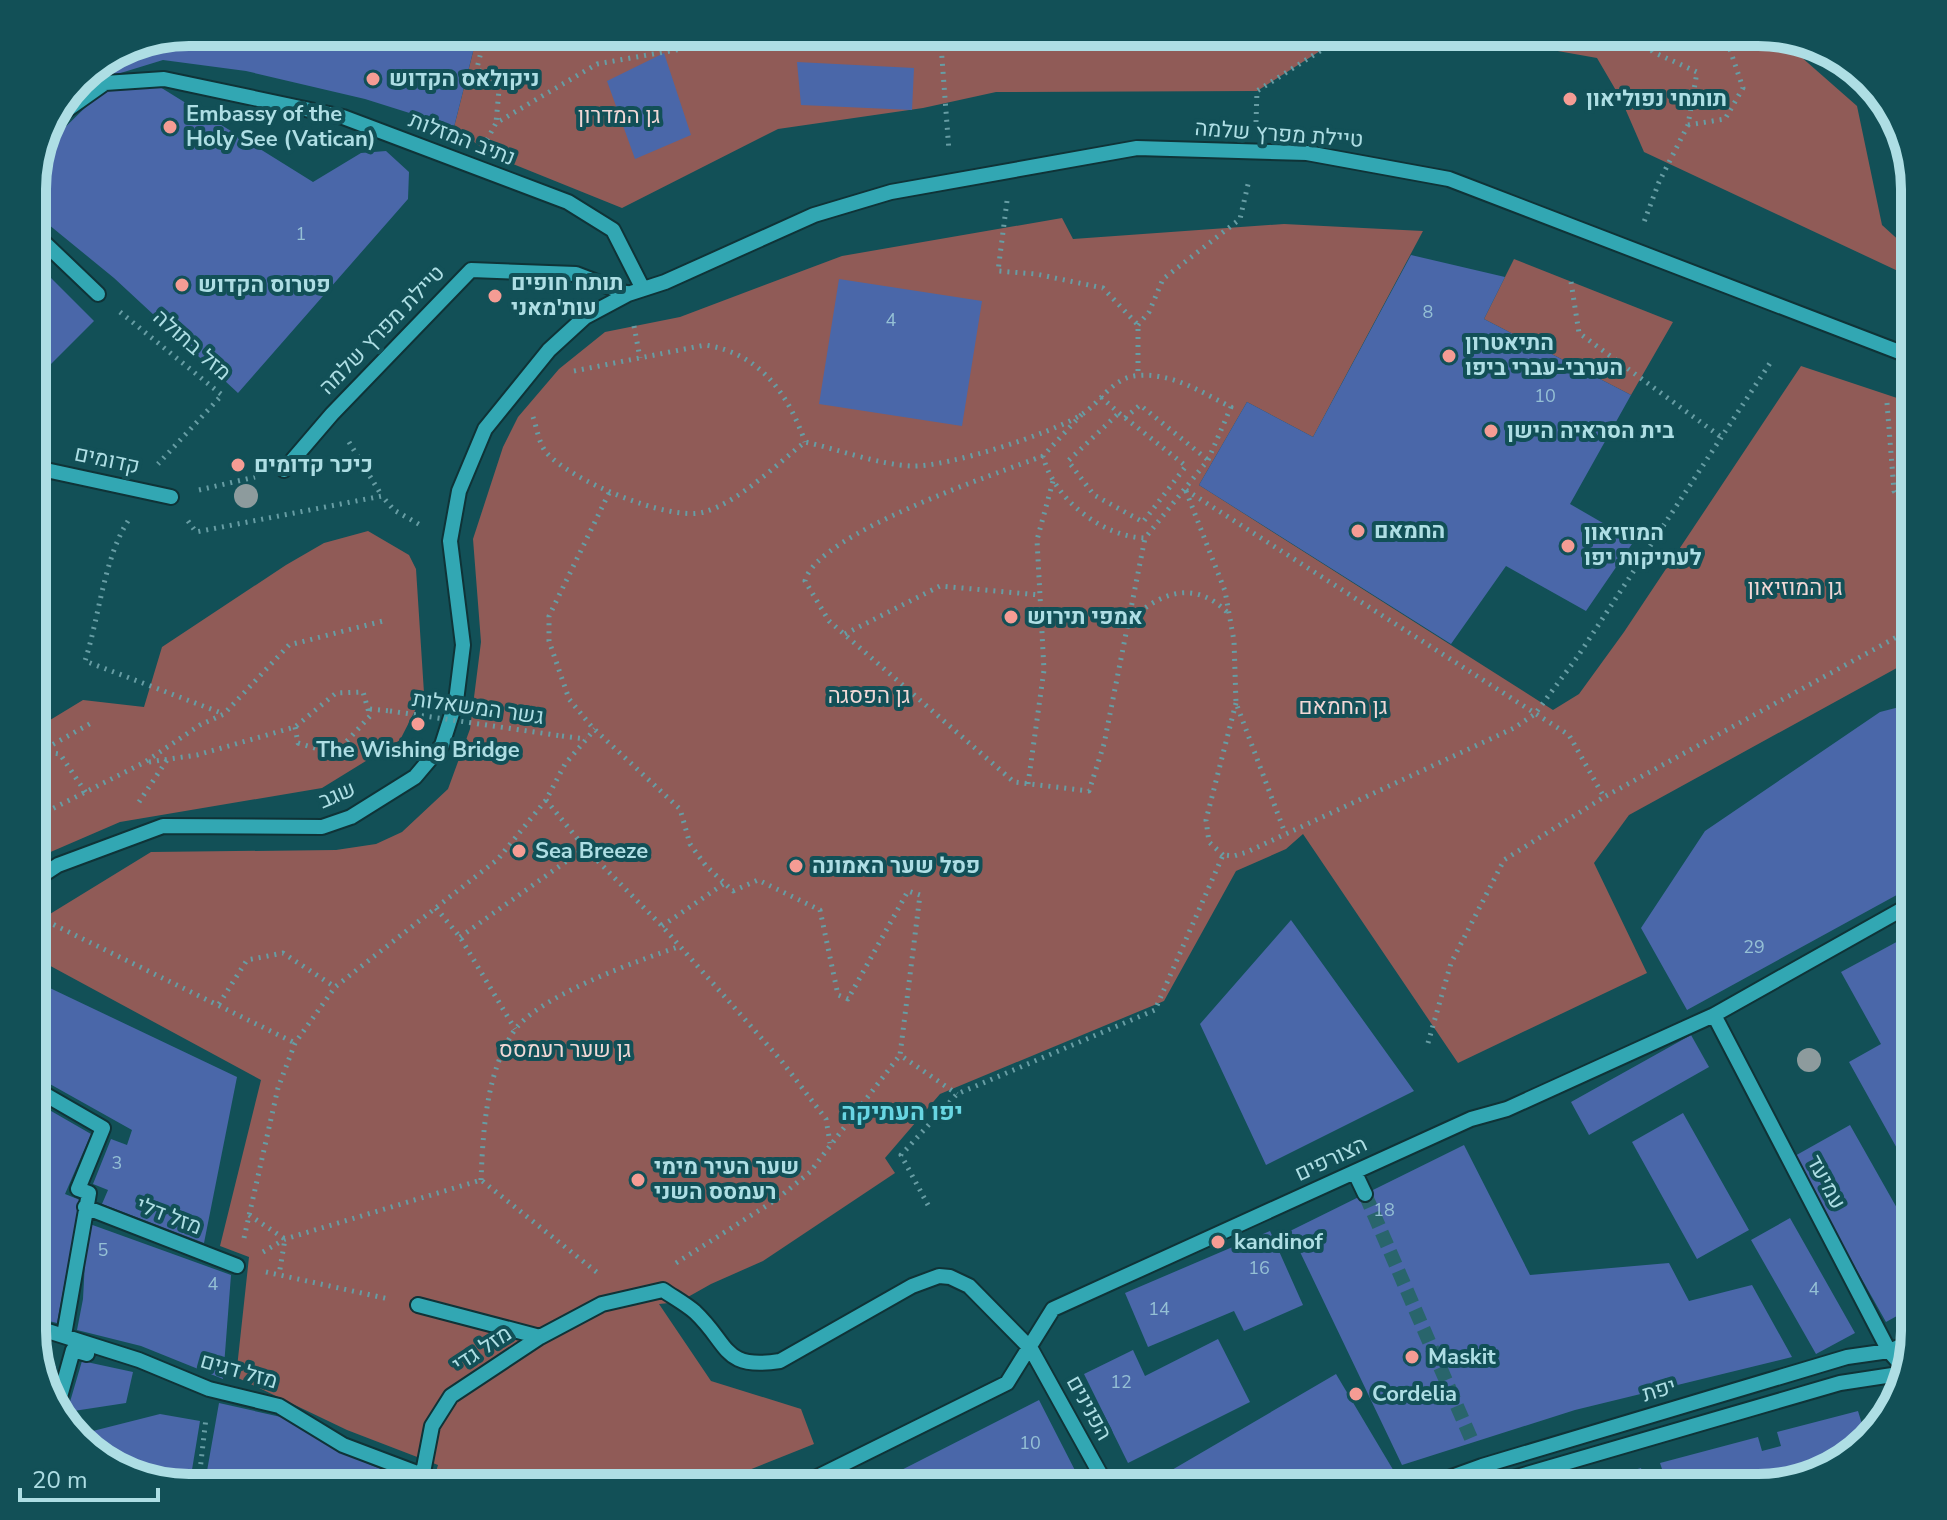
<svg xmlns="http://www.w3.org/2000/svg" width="1947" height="1520" font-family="'Nunito Sans',Heebo,sans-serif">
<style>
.green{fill:#905b57}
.building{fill:#4a67a9}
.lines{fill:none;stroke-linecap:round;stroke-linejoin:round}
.minor-tunnel{stroke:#29656c;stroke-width:14;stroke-dasharray:14 7;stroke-linecap:butt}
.minor-casing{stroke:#0f3337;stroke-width:18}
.path{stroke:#679da4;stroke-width:5;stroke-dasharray:2 6;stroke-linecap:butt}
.minor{stroke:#32a7b3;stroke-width:14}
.path-bridge{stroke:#679da4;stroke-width:5;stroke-dasharray:2 6;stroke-linecap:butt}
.tree{fill:#8d9b9d}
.poi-dot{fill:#f59c94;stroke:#125057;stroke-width:3}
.labels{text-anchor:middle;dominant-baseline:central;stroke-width:8;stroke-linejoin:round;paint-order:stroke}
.number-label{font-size:18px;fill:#95c0d5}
.poi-label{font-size:22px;font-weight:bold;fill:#aedee4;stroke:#125057;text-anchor:start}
.park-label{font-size:22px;fill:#f1d8d6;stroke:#125057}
.street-label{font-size:22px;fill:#aedee4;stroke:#125057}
.neighbourhood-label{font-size:24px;font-weight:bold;fill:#68d6e3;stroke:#125057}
.rim{fill:none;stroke:#aedee4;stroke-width:10}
</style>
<rect width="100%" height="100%" fill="#125057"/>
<path class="green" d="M478,32H1350L1257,91L996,92L923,108L778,129L622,208L493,156L454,127Z
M1451,32H1759L1783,41L1857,106L1882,225L1915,255V279L1644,152L1621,99L1597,58Z
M1062,218L1073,239L1284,224L1423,231L1313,437L1247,402L1199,485L1553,710L1579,694L1624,632L1801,366L1915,404V658L1629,815L1594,863L1647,973L1458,1063L1303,834L1286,849L1236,871L1164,1001L940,1094L885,1158L895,1173L763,1261L711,1284L679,1302L659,1304L711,1381L801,1409L814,1444L704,1488H431L438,1465L347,1430L236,1377L249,1257L220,1246L261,1080L32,956V925L151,852L336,850L376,844L402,832L448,789L470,729L481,642L473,539L503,447L518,417L559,369L605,332L680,317L842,256Z
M1514,259L1673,322L1631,395L1484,319Z
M368,531L409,555L416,569L424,693L400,740L322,788L120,822L32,860V731L83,700L144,707L162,647L286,565L324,543Z"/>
<path class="building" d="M189,32H478L454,127L365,99L246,71L163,60L88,83L68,93L85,71L129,44Z
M664,53L691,135L635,159L607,81Z
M797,62L914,68L912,110L801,105Z
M160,87L313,182L361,153L386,151L409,172L408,199L238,393L114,278L32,211V178L39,153L103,90Z
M1411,255L1505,277L1484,319L1631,395L1570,504L1634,541L1586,611L1506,566L1451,644L1199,485L1247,402L1313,437Z
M32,259L94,321L49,366L32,352Z
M839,279L982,301L962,426L819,404Z
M32,565L51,602L32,611Z
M1915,703V885L1687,1010L1641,928L1705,831L1880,712Z
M1291,920L1414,1091L1266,1165L1200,1024Z
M1915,932V1143L1899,1152L1849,1062L1881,1044L1841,972Z
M33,980L237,1077L204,1243L102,1204L108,1190L93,1184L111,1139L127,1145L132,1130L32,1074Z
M1691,1035L1709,1067L1589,1135L1571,1102Z
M32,1100L91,1134L65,1194L80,1200L57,1323L32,1317Z
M1683,1113L1749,1230L1697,1259L1632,1142Z
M1850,1125L1915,1240V1306L1886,1322L1793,1157Z
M1464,1145L1530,1275L1669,1263L1689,1301L1752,1285L1792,1357L1575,1410L1402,1465L1290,1231Z
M1790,1218L1855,1333L1816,1354L1751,1240Z
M87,1223L231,1275L223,1379L141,1346L77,1330L83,1299Z
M1270,1231L1303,1305L1244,1331L1234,1311L1148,1347L1125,1293Z
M1218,1339L1250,1402L1128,1463L1084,1374L1133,1350L1145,1376Z
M33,1342H43V1366H56L57,1387L45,1388Z
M82,1361L133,1372L126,1403L67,1412Z
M1336,1374L1398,1478L1381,1488H1141Z
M1039,1400L1084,1488H866Z
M219,1403L281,1417L342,1453L415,1483L413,1488H204Z
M1858,1411L1862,1424L1882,1421L1876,1434L1827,1472L1758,1488H1569L1641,1468L1645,1483L1665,1478L1660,1463L1758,1437L1762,1451L1781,1446L1777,1432Z
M160,1414L200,1421L189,1488L86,1449L77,1438V1435Z"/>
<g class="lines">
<path class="minor-tunnel" d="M1365,1194L1473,1443"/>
<defs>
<path id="minor" d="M47,124L105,83L164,79L343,117L568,202L613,230L643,289
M32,231L98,294
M32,467L171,497
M284,470L332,414L471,270L576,274L628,294
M32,882L58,865L163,826L322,827L351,817L415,777L442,745L456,701L463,645L450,541L459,491L485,429L549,350L585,317L628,294L665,282L814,215L891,192L1137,148L1307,153L1449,179L1915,358
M1714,1015L1889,1351L1902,1366
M32,1087L103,1128L78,1189L89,1193L64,1335
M1355,1173L1365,1194
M85,1207L237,1266
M418,1305L540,1337L602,1304L663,1290C673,1297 686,1304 695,1312C730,1345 722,1370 780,1361L912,1286L939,1276L950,1277L969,1286L1031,1349L1108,1488
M32,1326L139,1360L209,1389L279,1406L343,1445L425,1476
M56,1411L73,1350L87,1354
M420,1488L432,1426L451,1396L540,1337
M795,1488L1007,1383L1053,1309L1471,1119L1507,1109L1714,1015L1915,902
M1421,1488L1482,1466L1847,1357L1889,1351L1911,1342
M1479,1488L1840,1383L1899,1374"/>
</defs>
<use href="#minor" class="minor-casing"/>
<path class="path" d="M486,32L477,68L499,90L496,123
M940,32L949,151
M1636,32L1653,52L1697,72L1688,125L1659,182L1644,222
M1256,122L1257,91L1350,32
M1688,125L1725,119L1743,88L1724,32
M487,140L496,123L597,64L777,32
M1007,201L998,271L1036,274L1103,288L1138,325V376
M1571,282L1579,333L1721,437
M120,312L222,395L158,464
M1138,325L1149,312L1163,279L1240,219L1249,180
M634,326L640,358
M574,371L705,345C759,353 788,393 805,442
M1101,397L1119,413
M1887,403L1894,491L1915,525
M1119,413L1186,466L1143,522L1094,495L1068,461Z
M533,417C537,428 539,444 546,452C569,480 669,522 704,512C739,502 777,464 805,442C837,449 880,465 912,466C948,467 1050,434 1081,415C1100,403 1111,380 1134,376C1170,371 1201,392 1231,407L1208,460L1145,538C1102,537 1053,498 1043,456L1082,414
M1125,418L1140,405L1208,460
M349,442L382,496
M1043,456C996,474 817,533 805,581L829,621L1014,782L1089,791L1104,744L1145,538
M199,490L255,477
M1186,490L1569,735L1604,797L1915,627
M1186,491L1225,591L1234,641L1236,703L1285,833
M609,493L549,616V641L569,699L592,727L680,809L690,844L706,866L733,891L758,880L820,910L838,995L848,999L908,891L920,895L900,1055L957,1094
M128,521C104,558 99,618 85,661L224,714
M188,521L196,532L382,496L394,510L422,526
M1127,623C1159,593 1193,578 1228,613
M845,634L940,586L1040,595
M370,709L390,711
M562,736L586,739
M40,751L60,754L86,793
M32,756L93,722
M149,762L197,755L295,727L336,693L363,692L370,716L335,754L298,743L295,727
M1028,784L1044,670L1037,540L1053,481
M546,800L585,848L662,926L780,1059L826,1119L830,1143
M139,802L167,760
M32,819L145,762L200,725L224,714L289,645L383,621
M1223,855L1209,842L1206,820L1236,703
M436,908L460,937L515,1029
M32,914L295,1043
M662,926L725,883
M460,937L585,848
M219,1004L247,960L283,953L335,987
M1428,1043L1451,963L1504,860L1604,797
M481,1180C483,1131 486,1073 514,1031C538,996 637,961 678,947
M928,1205L901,1155L957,1094L1155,1010L1223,855L1234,856L1247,852L1514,728L1535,714L1578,656L1772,360
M249,1215L285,1239L279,1275
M244,1238L278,1088L295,1043L335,987L498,859L546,800L565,764L595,729
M263,1252L285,1239L481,1180L599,1274
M676,1263L777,1199L810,1172L900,1055
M266,1272L389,1299
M198,1488L206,1418"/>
<use href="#minor" class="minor"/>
<path class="path-bridge" d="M390,711L562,736"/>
</g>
<g class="tree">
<circle cx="246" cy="496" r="12"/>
<circle cx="1809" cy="1060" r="12"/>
</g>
<g class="poi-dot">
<circle cx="373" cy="79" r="8"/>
<circle cx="1570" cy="99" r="8"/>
<circle cx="170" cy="127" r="8"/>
<circle cx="182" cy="285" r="8"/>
<circle cx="495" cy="296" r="8"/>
<circle cx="1449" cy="356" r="8"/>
<circle cx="1491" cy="431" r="8"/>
<circle cx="238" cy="465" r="8"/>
<circle cx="1358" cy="531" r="8"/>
<circle cx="1568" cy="546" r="8"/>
<circle cx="1011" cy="617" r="8"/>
<circle cx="418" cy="724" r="8"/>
<circle cx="519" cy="851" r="8"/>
<circle cx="796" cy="866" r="8"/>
<circle cx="638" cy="1180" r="8"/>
<circle cx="1218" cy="1242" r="8"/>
<circle cx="1412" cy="1357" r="8"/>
<circle cx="1356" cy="1394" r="8"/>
</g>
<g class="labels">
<g class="number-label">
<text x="301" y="234">1</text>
<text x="1428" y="312">8</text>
<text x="891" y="320">4</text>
<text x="1545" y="396">10</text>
<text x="1754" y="947">29</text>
<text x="117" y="1163">3</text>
<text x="1384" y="1210">18</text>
<text x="103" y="1250">5</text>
<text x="1259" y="1268">16</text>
<text x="213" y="1284">4</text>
<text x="1814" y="1289">4</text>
<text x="1159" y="1309">14</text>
<text x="1121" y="1382">12</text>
<text x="1030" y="1443">10</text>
</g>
<g class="poi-label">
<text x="389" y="79">ניקולאס הקדוש</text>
<text x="1586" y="99">תותחי נפוליאון</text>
<text x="186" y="114">Embassy of the<tspan x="186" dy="25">Holy See (Vatican)</tspan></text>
<text x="511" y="283">תותח חופים<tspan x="511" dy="25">עות'מאני</tspan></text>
<text x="198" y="285">פטרוס הקדוש</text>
<text x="1465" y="343">התיאטרון<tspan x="1465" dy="25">הערבי-עברי ביפו</tspan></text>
<text x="1507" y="431">בית הסראיה הישן</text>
<text x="254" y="465">כיכר קדומים</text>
<text x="1374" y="531">החמאם</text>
<text x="1584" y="533">המוזיאון<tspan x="1584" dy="25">לעתיקות יפו</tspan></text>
<text x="1027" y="617">אמפי תירוש</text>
<text x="418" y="750" text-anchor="middle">The Wishing Bridge</text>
<text x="535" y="851">Sea Breeze</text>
<text x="812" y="866">פסל שער האמונה</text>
<text x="654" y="1167">שער העיר מימי<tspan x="654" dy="25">רעמסס השני</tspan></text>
<text x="1234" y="1242">kandinof</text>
<text x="1428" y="1357">Maskit</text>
<text x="1372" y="1394">Cordelia</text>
</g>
<g class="park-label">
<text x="619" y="116">גן המדרון</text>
<text x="1795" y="588">גן המוזיאון</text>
<text x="869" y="696">גן הפסגה</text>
<text x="1343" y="707">גן החמאם</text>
<text x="565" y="1050">גן שער רעמסס</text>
</g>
<g class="street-label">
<text transform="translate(1279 134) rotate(4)">טיילת מפרץ שלמה</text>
<text transform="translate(462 139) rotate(21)">נתיב המזלות</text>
<text transform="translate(382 330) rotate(-46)">טיילת מפרץ שלמה</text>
<text transform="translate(192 345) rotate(41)">מזל בתולה</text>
<text transform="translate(107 460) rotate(12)">קדומים</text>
<text transform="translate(478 708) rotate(8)">גשר המשאלות</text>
<text transform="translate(337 795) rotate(-23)">שגב</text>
<text transform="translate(1331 1159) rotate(-25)">הצורפים</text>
<text transform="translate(1826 1182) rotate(62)">עמיעד</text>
<text transform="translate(169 1216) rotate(21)">מזל דלי</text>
<text transform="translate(482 1349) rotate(-33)">מזל גדי</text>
<text transform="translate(239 1371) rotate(16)">מזל דגים</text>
<text transform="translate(1659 1390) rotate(-17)">יפת</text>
<text transform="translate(1089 1408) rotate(61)">הפנינים</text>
</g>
<g class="neighbourhood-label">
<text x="902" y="1112">יפו העתיקה</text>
</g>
</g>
<path d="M0 0H1947V1520H0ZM189 46H1758A143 143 0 0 1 1901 189V1331A143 143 0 0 1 1758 1474H189A143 143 0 0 1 46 1331V189A143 143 0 0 1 189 46Z" fill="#125057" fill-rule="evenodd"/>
<path class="rim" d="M189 46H1758A143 143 0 0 1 1901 189V1331A143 143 0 0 1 1758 1474H189A143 143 0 0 1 46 1331V189A143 143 0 0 1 189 46Z"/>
<path d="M20 1488v12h138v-12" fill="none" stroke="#aedee4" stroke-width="4"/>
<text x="32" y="1488" font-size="24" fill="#aedee4" stroke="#125057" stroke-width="6" paint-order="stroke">20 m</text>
</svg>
